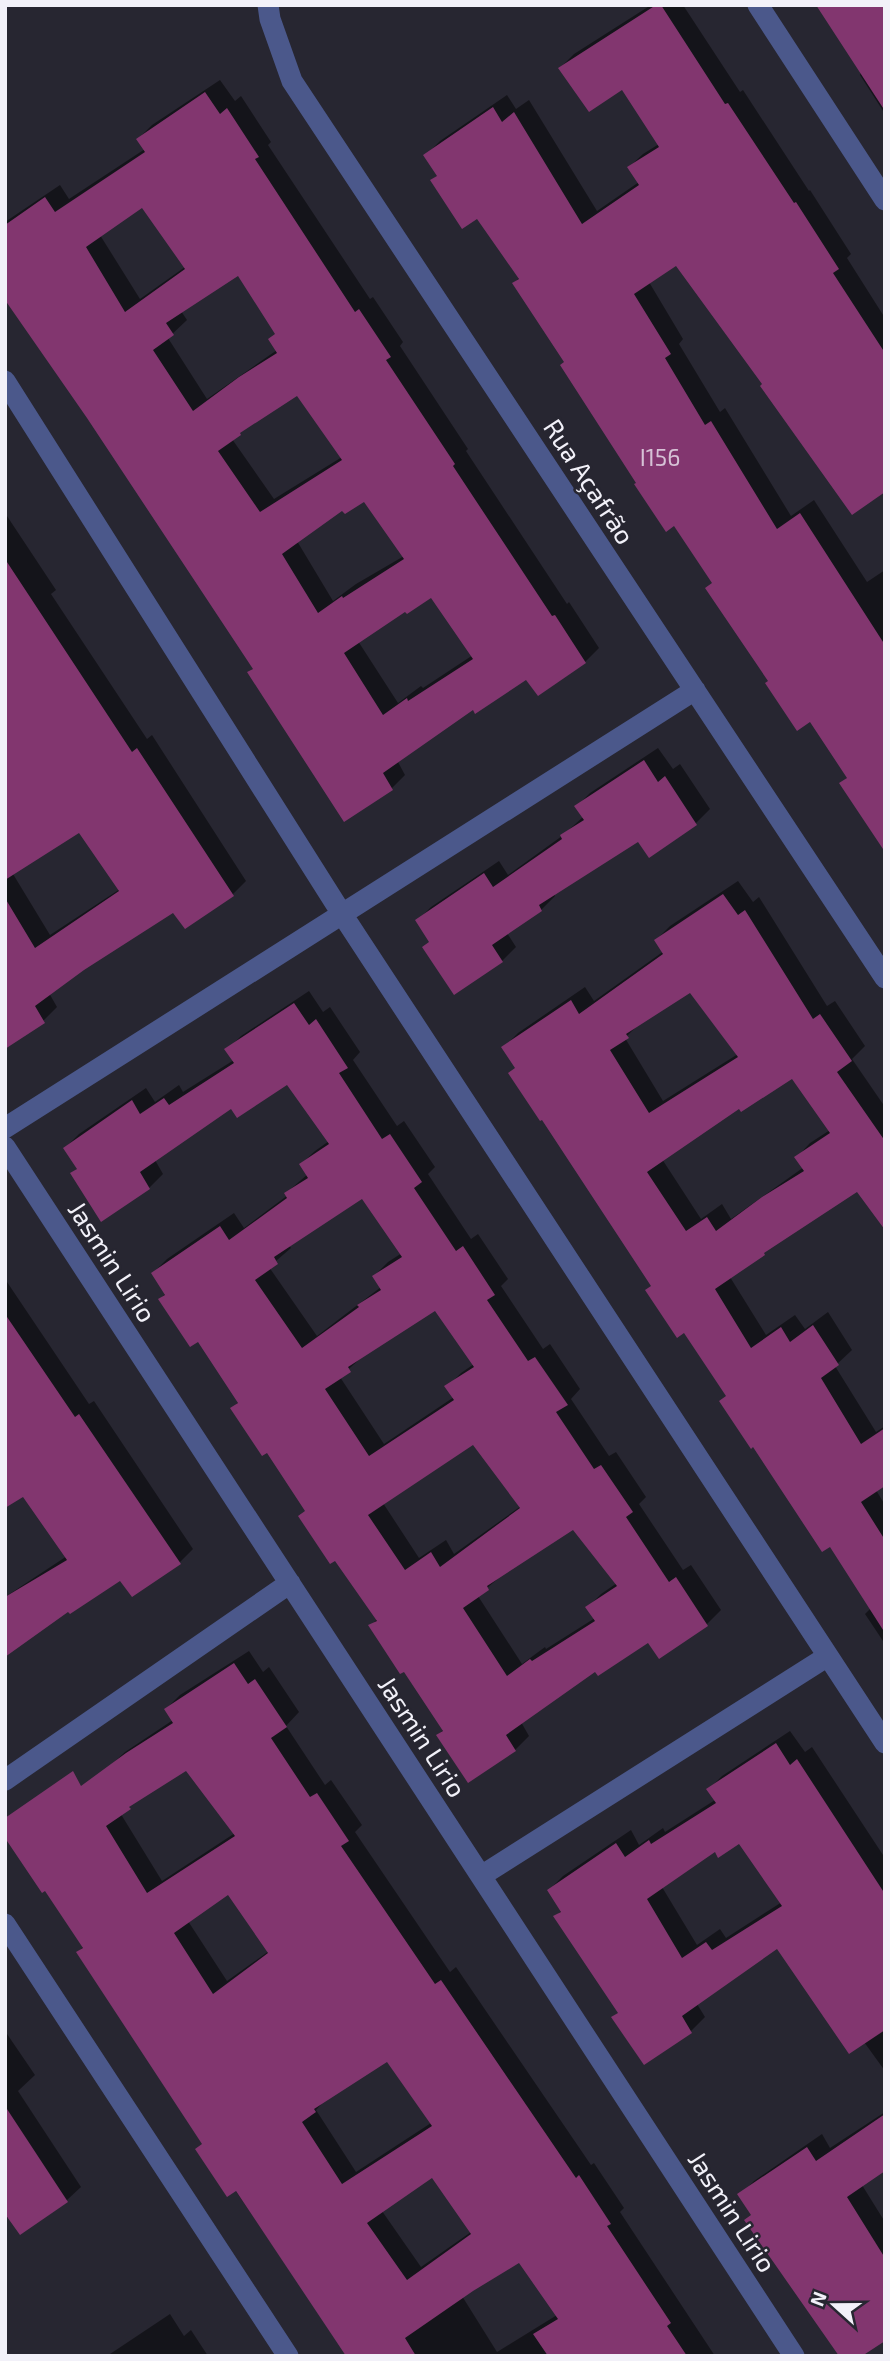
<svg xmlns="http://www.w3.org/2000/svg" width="890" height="2361" font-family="'Exo 2',sans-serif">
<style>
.shadow{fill:#0007;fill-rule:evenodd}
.building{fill:#82366f;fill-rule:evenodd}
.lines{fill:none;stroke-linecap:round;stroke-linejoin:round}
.minor{stroke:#4b588b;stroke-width:21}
.labels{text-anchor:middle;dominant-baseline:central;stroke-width:5;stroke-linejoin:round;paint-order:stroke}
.number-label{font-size:23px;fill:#d6c2d6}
.street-label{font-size:26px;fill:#f2f1f9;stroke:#272631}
</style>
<rect width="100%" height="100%" fill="#272631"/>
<path class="shadow" d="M651,5H683L740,92L743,90L809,191L810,190L851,254L847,258L885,318V492L764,384L676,264L649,282L683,339L679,344L720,412L725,408L791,516L814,500L867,582L885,570V849L842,783L848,777L810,720L769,681L714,582L675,524L638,483L566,362L514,283L520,277L478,216L439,175L426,155L440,141L507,95L516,109L529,100L597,211L639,182L629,167L643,154L659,144L622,88L560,68L574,54Z
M885,5V114L860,75Z
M220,80L235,101L241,96L271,142L268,145L370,299L373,297L403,342L400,346L468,449L466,451L567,604L569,602L599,648L585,662L539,694L527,677L473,708L398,762L405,775L391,789L249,672L254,668L88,417L5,299V222L60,185L69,199L145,149L138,139L152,125ZM142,206L185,267L140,299L100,235ZM238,273L276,333L277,350L207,399L168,338L187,320L181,311ZM298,394L342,457L274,499L232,439L247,427ZM364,499L404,556L356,584L333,601L297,541L343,509ZM431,595L473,655L423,688L421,686L398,703L358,641L406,609Z
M5,513L56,590L51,594L147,739L152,735L246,881L232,895L174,911L83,969L49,993L57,1007L43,1021L5,1047ZM79,831L120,889L50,935L13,874Z
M658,748L673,769L680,764L710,809L696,823L649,855L638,839L554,894L555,896L541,910L507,933L516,947L502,961L455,992L430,941L417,921L431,907L499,861L508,875L562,836L583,817L576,807L590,793Z
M738,881L753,902L759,897L827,1006L835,1001L865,1046L852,1059L885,1107V1195L858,1190L772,1246L730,1277L766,1335L795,1315L805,1329L828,1312L852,1350L835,1366L876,1432L885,1426V1484L876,1490L885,1505V1644L865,1614L871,1608L831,1544L653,1284L504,1047L518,1033L585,987L594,1001L664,951L656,940L670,926ZM690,990L738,1054L663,1101L625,1038L641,1022ZM792,1077L830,1130L810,1143L797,1157L804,1167L731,1219L722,1204L701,1219L662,1159L739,1106Z
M309,991L323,1012L330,1007L360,1052L353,1060L397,1126L404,1121L435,1167L428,1174L471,1239L478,1234L508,1279L501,1286L543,1349L550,1344L580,1389L571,1399L609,1456L616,1452L646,1497L639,1504L683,1570L691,1565L721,1610L707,1624L660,1656L649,1640L596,1670L521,1722L529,1736L515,1750L468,1781L438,1735L444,1729L404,1669L371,1626L377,1619L267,1451L233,1408L239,1401L198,1340L160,1299L166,1293L153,1273L167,1259L234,1213L244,1228L288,1195L286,1193L308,1174L301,1164L315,1151L329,1141L288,1082L232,1107L155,1160L163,1174L149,1188L72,1174L78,1168L65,1148L79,1134L146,1088L155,1102L179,1085L183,1092L234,1060L227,1050L241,1036ZM362,1197L402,1253L388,1262L374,1276L381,1287L317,1336L269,1267L291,1248L289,1245ZM436,1309L474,1364L461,1373L447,1387L454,1397L384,1444L340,1377L363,1356ZM473,1442L521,1506L454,1554L446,1540L419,1558L383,1503ZM573,1527L617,1583L601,1594L587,1608L595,1618L546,1649L545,1647L522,1664L478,1596L502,1575Z
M5,1279L89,1404L94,1401L193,1549L179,1563L121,1579L69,1610L5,1654V1597L67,1556L24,1494L5,1507Z
M249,1651L263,1672L269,1667L299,1712L286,1726L325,1785L331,1780L362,1825L355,1832L450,1972L456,1967L591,2165L594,2163L624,2208L620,2212L715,2356H348L203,2143L78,1952L84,1946L30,1864L111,1798L162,1881L235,1833L187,1768L111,1765L125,1752L173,1720L166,1709L180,1695ZM228,1893L269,1951L227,1981L188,1921ZM388,2060L431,2123L356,2172L316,2110L326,2099ZM433,2175L471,2232L421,2267L382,2211ZM519,2260L557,2315L497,2352L462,2296Z
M790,1731L805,1752L812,1747L885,1858V2071L864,2042L778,1947L697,2004L705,2017L691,2031L644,2063L619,2012L556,1916L562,1910L549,1890L563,1876L631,1830L639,1845L663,1828L665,1832L715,1800L708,1790L722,1776ZM740,1842L782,1902L726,1938L720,1929L697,1945L662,1887L715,1850Z
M5,2031L35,2075L18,2091L81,2187L67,2200L20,2233L9,2217L5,2219Z
M885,2112V2170L862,2185L885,2222V2339L753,2214L740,2195L754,2181L822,2134L830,2148Z
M170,2314L184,2336L191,2330L208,2356H107Z"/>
<path class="building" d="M656,5H661L725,104L728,103L794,203L796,202L839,269L833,273L885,353V492L852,515L760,386L762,384L676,266L634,294L671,354L665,358L705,425L711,421L777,529L800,513L885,645V852L839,783L847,778L810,722L797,731L765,683L768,681L705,588L712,583L674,526L666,532L634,484L636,483L560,365L564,362L512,283L519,279L477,219L462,229L430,180L437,176L423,155L493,107L502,122L514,112L582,224L639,185L627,167L659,147L622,90L589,112L558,68Z
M816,5H885V111Z
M205,92L220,114L227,108L259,157L255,159L355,312L359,309L391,357L386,360L455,464L453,466L552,616L555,615L586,663L538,696L526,680L475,714L473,710L383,773L393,790L344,822L247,672L253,669L87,418L5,300V225L45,197L55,212L145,152L136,139ZM142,208L185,269L125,312L86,247ZM238,276L275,334L268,339L277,353L239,377L193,411L153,350L174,335L166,323ZM297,396L342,460L260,512L218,451L241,435L240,433ZM364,502L404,559L343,598L342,596L318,613L282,554L342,511L345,514ZM431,598L473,659L408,701L407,698L383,715L344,653L405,612L407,614Z
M5,559L132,752L137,748L234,896L185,929L173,913L84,970L35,1006L45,1023L5,1049V898L35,948L119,891L79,833L5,880Z
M644,760L658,782L665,776L697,825L649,858L638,842L539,905L542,911L492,945L503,962L454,995L422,947L429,942L415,920L484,873L493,887L562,839L560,835L584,820L574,806Z
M723,894L738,915L745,910L813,1019L820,1014L852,1061L837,1072L885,1141V1230L857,1192L764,1253L765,1255L715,1289L751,1348L781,1327L790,1342L813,1325L839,1365L821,1378L861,1444L885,1428V1486L861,1502L885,1540V1633L830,1547L822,1552L753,1447L751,1449L719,1401L726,1396L684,1333L677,1338L645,1290L651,1286L542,1120L540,1121L508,1073L515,1068L501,1047L571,1000L579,1014L663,954L654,940ZM690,993L738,1057L649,1113L610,1050L629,1038L626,1034ZM792,1079L830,1133L794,1157L804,1171L762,1197L716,1231L707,1217L686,1231L647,1172L739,1109L741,1112Z
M294,1003L309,1025L316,1019L348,1068L339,1073L382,1139L390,1134L422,1182L414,1188L456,1251L463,1246L495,1295L487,1300L528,1361L535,1357L568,1405L556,1412L594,1469L601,1465L633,1512L626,1517L669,1582L676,1577L708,1626L659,1659L648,1643L598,1676L595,1672L506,1735L516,1751L468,1783L436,1735L443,1731L404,1672L400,1674L368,1625L377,1621L335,1561L330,1564L298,1516L305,1511L267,1453L262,1456L230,1408L238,1403L198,1342L190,1347L158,1299L165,1295L151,1273L220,1226L229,1240L287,1198L284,1193L308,1178L299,1164L329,1144L287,1085L237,1118L231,1109L140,1172L150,1189L101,1222L70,1173L77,1169L63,1148L132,1100L140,1114L164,1098L169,1105L234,1063L224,1049ZM362,1199L402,1257L372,1276L381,1290L357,1305L359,1307L302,1348L255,1280L278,1264L274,1257ZM435,1311L474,1367L444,1386L454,1400L369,1456L325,1389L351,1372L348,1367ZM473,1445L520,1508L440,1567L431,1552L405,1570L368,1515ZM573,1530L617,1586L585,1607L595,1621L532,1661L530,1659L507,1676L463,1608L489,1590L487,1586Z
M5,1314L75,1417L79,1414L181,1564L132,1597L120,1581L70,1614L68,1612L5,1657V1597L67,1560L23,1497L5,1508Z
M234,1663L248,1684L255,1679L287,1727L271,1738L310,1797L317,1793L349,1841L341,1846L435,1984L441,1980L576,2178L579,2175L611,2224L607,2226L671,2323L667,2326L687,2356H548L533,2334L558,2319L519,2263L473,2291L405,2338L416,2356H346L236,2191L227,2197L195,2149L202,2144L76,1952L83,1948L45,1891L42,1893L5,1838V1818L73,1771L81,1786L126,1753L173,1723L164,1709ZM186,1771L235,1836L147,1893L106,1826L131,1809L129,1807ZM228,1895L268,1953L213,1994L174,1933ZM387,2062L432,2126L342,2184L302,2122L316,2112L314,2109ZM432,2178L471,2234L407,2280L367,2223Z
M776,1743L790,1765L797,1759L885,1894V2030L849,2054L777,1949L682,2016L692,2033L644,2065L611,2017L618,2013L553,1916L561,1912L547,1890L616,1843L625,1857L649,1840L651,1844L716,1803L706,1789ZM739,1844L782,1906L712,1950L706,1942L682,1958L647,1899L715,1852L718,1858Z
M5,2106L68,2202L20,2235L5,2214Z
M885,2114V2171L847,2197L885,2258V2341L862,2356H839L744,2220L751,2215L737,2194L807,2147L816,2161Z"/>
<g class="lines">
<path class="minor" d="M268,5L270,19L292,81L885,978
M758,5L885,200
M5,381L342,914L885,1743
M5,1128L695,690
M5,1147L794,2356
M5,1780L290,1583
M481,1876L828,1656
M5,1924L288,2356"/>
</g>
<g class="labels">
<g class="number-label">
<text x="660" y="457">I156</text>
</g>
<g class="street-label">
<text transform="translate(590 481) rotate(57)">Rua Açafrão</text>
<text transform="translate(113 1261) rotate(57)">Jasmin Lirio</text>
<text transform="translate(423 1736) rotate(57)">Jasmin Lirio</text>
<text transform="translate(733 2211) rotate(57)">Jasmin Lirio</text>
</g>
</g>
<rect width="890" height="2361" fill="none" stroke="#f2f1f9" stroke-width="14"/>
<g transform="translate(834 2305) rotate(291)" stroke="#272631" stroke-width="5" paint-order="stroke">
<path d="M0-5L12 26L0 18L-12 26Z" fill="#f2f1f9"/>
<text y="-10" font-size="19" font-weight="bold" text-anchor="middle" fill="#f2f1f9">N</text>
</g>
</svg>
